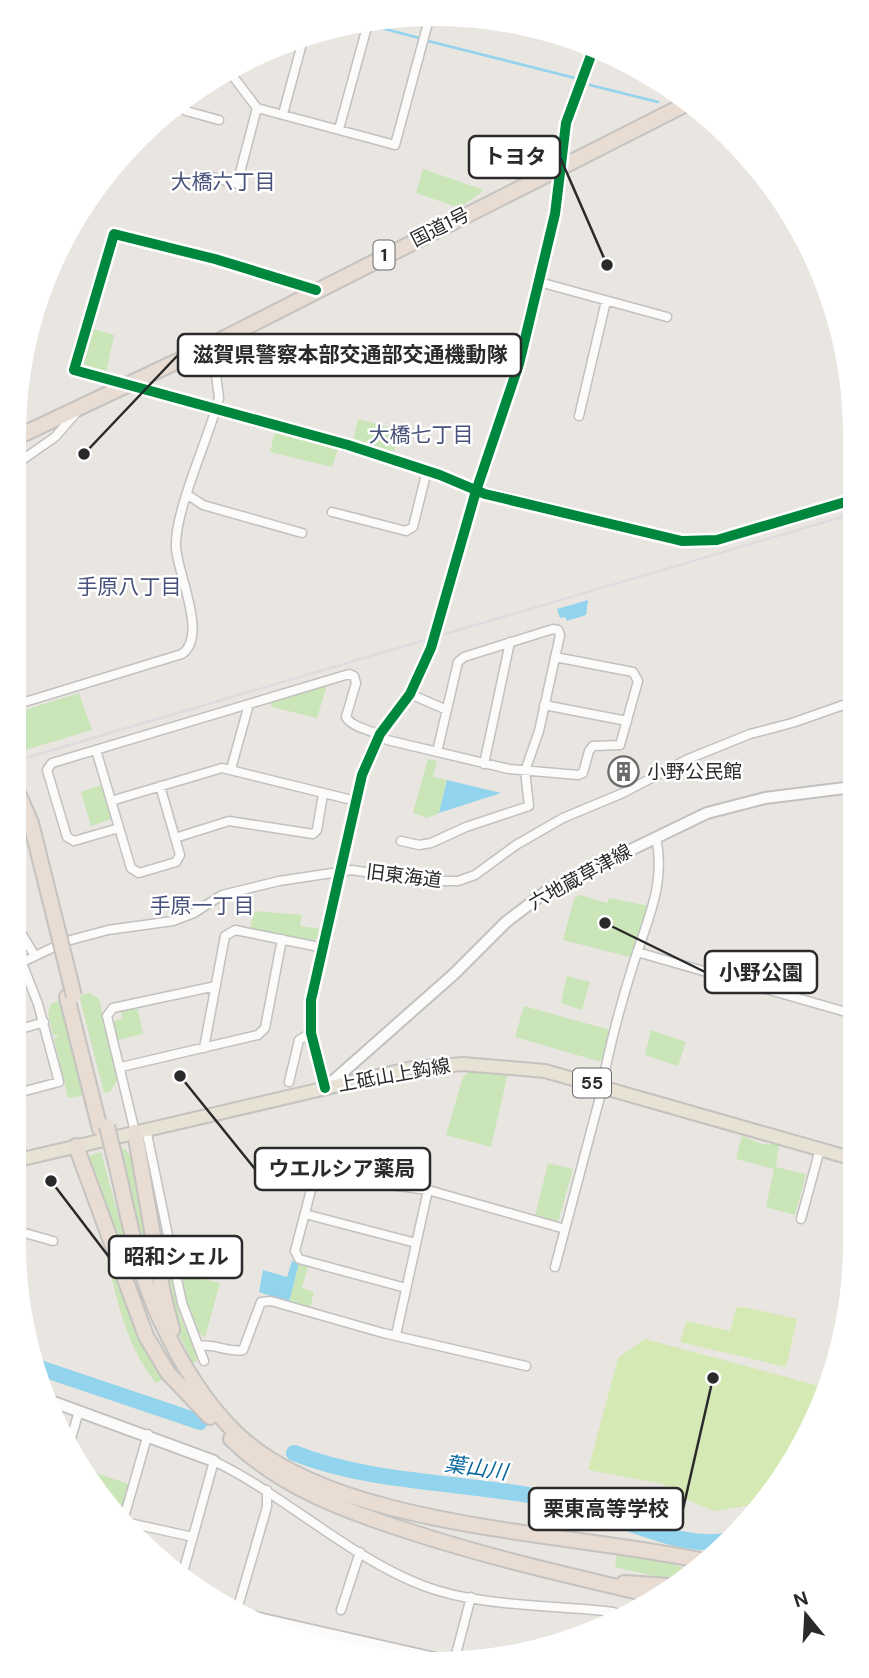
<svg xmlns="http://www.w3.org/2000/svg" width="869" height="1678" font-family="'DM Sans','Noto Sans JP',sans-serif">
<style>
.green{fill:#cae5b8}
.pitch{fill:#d5e9b5}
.water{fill:#92d4ed}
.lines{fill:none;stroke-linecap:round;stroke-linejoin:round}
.stream{stroke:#92d4ed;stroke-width:2.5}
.river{stroke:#92d4ed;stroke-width:16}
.street-casing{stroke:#c2c1c2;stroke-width:11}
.secondary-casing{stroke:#c2c1c2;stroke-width:14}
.primary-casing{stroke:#c4c3c1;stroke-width:16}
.highway-casing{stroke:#c4c3c1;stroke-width:18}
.street{stroke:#fcfbfa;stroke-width:8}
.secondary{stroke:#fcfbfa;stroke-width:10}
.primary{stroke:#e7e2d3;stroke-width:12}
.highway{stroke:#e9ddd3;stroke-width:14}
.rail{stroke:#dddcde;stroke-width:2.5}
.highway-bridge-casing{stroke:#c4c3c1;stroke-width:18;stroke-linecap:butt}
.highway-bridge{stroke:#e9ddd3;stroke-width:14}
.cycleway-casing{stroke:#fff;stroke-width:15}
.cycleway{stroke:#00873e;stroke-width:10}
.labels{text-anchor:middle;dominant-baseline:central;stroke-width:5;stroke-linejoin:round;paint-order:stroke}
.shield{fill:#fff;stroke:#6a6a6a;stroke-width:2}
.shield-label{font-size:18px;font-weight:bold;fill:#2a2a2a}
.street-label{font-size:19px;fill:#2a2a2a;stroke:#fff}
.poi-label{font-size:19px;fill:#2a2a2a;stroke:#fff;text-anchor:start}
.neighbourhood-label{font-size:21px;fill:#49527c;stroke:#fff}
.water-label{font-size:21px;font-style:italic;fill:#0a6a9f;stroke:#fff}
.leader{fill:none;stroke:#2a2a2a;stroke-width:2.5}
.callout-dot{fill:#2a2a2a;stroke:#fff;stroke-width:2.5}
.callout{fill:#fff;stroke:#2a2a2a;stroke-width:2.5}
.callout-label{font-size:21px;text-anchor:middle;font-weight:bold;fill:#2a2a2a}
</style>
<rect width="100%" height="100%" fill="#e9e5e0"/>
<path class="green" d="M423,169L484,190L460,208L416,193Z
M90,328L114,335L106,372L84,366L82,362Z
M358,419L399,430L394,452L353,440Z
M276,428L339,446L332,467L270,452Z
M327,685L317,718L272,707L270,702Z
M79,693L92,730L15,753V713Z
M428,759L437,761L433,777L447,780L439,813L427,818L413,813Z
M102,785L112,819L91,826L81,792Z
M580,895L607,903L609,898L649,906L630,957L563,940L574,899Z
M254,911L302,915L300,926L320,929L319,937L313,941L250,929Z
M567,976L590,982L582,1010L561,1003Z
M89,993L99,999L119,1077L110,1092L104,1093L79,995Z
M62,999L86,1095L68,1098L54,1039L59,1035H53L48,1013L51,1004Z
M137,1006L143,1034L118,1040L113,1021L122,1019L121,1010Z
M524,1006L610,1030L601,1062L515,1037Z
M651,1030L686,1042L678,1066L645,1055Z
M469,1071L508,1073L491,1147L446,1135L463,1077Z
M742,1136L762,1144H779L776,1167L806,1174L795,1215L766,1207L774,1169L736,1159Z
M118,1148L125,1149L134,1160L152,1263L147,1262Z
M101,1152L139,1291L134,1292L88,1161L91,1155Z
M548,1163L573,1169L558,1222L535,1216Z
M156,1208L179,1313L199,1358L193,1364L176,1328Z
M110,1256L167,1378L156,1383C127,1348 117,1301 107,1257Z
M299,1263L308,1266L302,1288L314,1292L310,1308L289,1302Z
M182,1274L220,1283L205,1337C187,1328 185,1293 182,1274Z
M85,1469L131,1485L123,1513L118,1516L101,1500Z
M617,1553L657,1559L691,1570L675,1581L615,1567Z"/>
<path class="pitch" d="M744,1307L797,1319L786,1367L680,1342L686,1321L730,1331L736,1308Z
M645,1339L823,1387L811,1430L766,1493L746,1506L714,1511L678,1496L663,1484L588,1470L618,1358Z"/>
<path class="water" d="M588,600L586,615L567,621L565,617L560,618L557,609Z
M447,780L501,793L439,813Z
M292,1261L299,1263L289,1302L259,1292L263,1270L287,1277Z"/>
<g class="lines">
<path class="stream" d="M374,26L419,38
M428,41L575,78
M590,85L658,102"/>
<path class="river" d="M34,1366L200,1422
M294,1453C388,1490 492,1479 588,1509C631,1522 688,1552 733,1539"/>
<defs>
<path id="street" d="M232,75L257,108L395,145L429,19
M186,111L219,120
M283,114L304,36
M339,129L367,27
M204,175L237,184L257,108
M539,282L667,317
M316,290L215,259L114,234L74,370L348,445L440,475L476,491
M579,416L606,301
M15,465L55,437L76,413
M188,495L203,505L302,533
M332,512L406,531L413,527L427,470
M410,694L447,710
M15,705L182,654C208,636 178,575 176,548C174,511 209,438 219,398L216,375L201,350
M544,705L627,721
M96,750L131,868L139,873L176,862L180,855L160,786
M484,764L510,642
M231,769L249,704
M111,801L222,768L356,801
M119,828L74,841L67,837L47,770L52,763L349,674L354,676L356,683L346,717C354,730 375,729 387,740L509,769L578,775L583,773L589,751L593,746L620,745L638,681L633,672L555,657
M175,838L229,821L313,834L317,830L323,794
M401,841L419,845L431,843L466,827L529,806L525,771L539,731L560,635L558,630L553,629L464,657L458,662L437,752
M14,921L35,956
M637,952L853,1014
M14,966L67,941L108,930L173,921L194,913L222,895L279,881L352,870L422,881H458L475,875L516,845L563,818L623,793L688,759L750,734L792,723L852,702
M14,1031L44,1022
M204,1048L225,936L235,930L324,948
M121,1067L258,1035L265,1028L282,939
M289,1082L299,1040L311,1033
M14,1094L59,1082L38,1004L22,963
M146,1129L182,1303L204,1361
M135,1132L107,1016L113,1008L216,986
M297,1162L368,1182L428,1190L565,1229
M317,1167L295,1251L299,1259L406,1288
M305,1214L416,1243
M801,1219L820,1149
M14,1230L53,1241
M555,1267L600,1097C608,1051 620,1006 634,962C648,918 666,883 656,837
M396,1335L428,1190
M198,1346C215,1343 228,1353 243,1350L261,1302L271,1301L383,1333L526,1366
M70,1442L79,1411
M123,1521L148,1434
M125,1522L193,1537
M182,1576L214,1461C286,1496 350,1558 424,1586C479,1607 554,1605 613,1612L625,1617
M237,1610L267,1507V1490
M341,1610L360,1552
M311,1643L314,1631
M454,1662L471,1597"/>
<path id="secondary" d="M593,50L566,123L555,214L519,364L476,491L431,648L410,694L380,734L362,775L311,1000V1033L325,1088L454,974L506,922L548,890L707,813L765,798L853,787
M476,491L682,541L717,540L852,500
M48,1400L214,1461
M253,1617L451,1662"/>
<path id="primary" d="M14,1161L412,1068L463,1064L545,1071L854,1159"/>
<path id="highway" d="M15,438L201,350L688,103
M67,997L100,1129
M135,1132L163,1294L172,1330
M76,1146L146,1336L168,1373L210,1417
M113,1151C127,1206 136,1268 160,1319C179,1360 203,1401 236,1433C335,1529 571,1532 704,1561
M231,1439C282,1488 343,1510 408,1531C490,1558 572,1576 655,1596
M624,1583L669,1586"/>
</defs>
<use href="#street" class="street-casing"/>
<use href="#secondary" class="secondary-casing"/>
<use href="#primary" class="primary-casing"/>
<use href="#highway" class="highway-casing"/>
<use href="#street" class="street"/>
<use href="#secondary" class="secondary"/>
<use href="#primary" class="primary"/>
<use href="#highway" class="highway"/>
<path class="rail" d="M15,761L852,514"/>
<defs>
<path id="highway-bridge" d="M14,784L31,823L74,996
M107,1126L113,1151"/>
</defs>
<use href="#highway-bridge" class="highway-bridge-casing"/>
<use href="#highway-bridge" class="highway-bridge"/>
<defs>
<path id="cycleway" d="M316,290L215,259L114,234L74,370L348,445L440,475L485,494L682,541L717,540L852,500
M325,1088L311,1033V1000L362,775L380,734L410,694L431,648L476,491L519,364L555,214L566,123L593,50"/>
</defs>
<use href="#cycleway" class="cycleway-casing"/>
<use href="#cycleway" class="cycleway"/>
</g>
<defs>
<symbol id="building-ring" viewBox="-11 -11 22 22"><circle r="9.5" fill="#fff" stroke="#6d6b6a" stroke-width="1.5"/><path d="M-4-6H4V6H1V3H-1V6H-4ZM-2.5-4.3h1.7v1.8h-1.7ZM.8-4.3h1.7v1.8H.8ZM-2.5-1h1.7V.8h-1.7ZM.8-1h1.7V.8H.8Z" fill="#6d6b6a"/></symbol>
</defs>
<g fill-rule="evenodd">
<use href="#building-ring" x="606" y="754" width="35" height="35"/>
</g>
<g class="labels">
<g class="shield">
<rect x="373.5" y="240.5" width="21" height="29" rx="5"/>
<rect x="573" y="1068.5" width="38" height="29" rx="5"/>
</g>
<g class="shield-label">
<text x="384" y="255">1</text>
<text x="592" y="1083">55</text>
</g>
<g class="street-label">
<text transform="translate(440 227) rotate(-27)">国道1号</text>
<text transform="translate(404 876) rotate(7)">旧東海道</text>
<text transform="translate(580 877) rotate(-29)">六地蔵草津線</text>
<text transform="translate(394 1075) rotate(-10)">上砥山上鈎線</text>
</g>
<g class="poi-label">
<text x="647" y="771">小野公民館</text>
</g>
<g class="neighbourhood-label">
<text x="223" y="182">大橋六丁目</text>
<text x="421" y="435">大橋七丁目</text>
<text x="129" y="587">手原八丁目</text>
<text x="202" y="906">手原一丁目</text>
</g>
<g class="water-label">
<text transform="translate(476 1468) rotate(8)">葉山川</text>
</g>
</g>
<path d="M0 0H869V1678H0ZM434 26H435A408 408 0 0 1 843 434V1244A408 408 0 0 1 435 1652H434A408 408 0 0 1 26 1244V434A408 408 0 0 1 434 26Z" fill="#fff" fill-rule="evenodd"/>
<path class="leader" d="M607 265L560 157M84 454L178 355M605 923L705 972M180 1076L255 1169M51 1181L109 1257M713 1378L683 1509"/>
<g class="callout-dot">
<circle cx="607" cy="265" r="7"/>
<circle cx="84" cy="454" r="7"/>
<circle cx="605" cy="923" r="7"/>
<circle cx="180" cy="1076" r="7"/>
<circle cx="51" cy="1181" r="7"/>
<circle cx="713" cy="1378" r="7"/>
</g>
<g class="callout">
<rect x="469" y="136" width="91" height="42" rx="7"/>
<rect x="178" y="334" width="343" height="42" rx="7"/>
<rect x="705" y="951" width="112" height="42" rx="7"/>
<rect x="255" y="1148" width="175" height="42" rx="7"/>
<rect x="109" y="1236" width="133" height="42" rx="7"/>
<rect x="529" y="1488" width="154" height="42" rx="7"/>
</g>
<g class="callout-label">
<text x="515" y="164">トヨタ</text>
<text x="350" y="362">滋賀県警察本部交通部交通機動隊</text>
<text x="761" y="980">小野公園</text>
<text x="342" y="1176">ウエルシア薬局</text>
<text x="176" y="1264">昭和シェル</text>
<text x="606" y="1516">栗東高等学校</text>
</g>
<g transform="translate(806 1615) rotate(342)" stroke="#ffffff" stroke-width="5" paint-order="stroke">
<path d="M0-5L12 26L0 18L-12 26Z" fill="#2a2a2a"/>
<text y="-10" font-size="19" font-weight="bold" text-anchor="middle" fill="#2a2a2a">N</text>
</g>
</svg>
